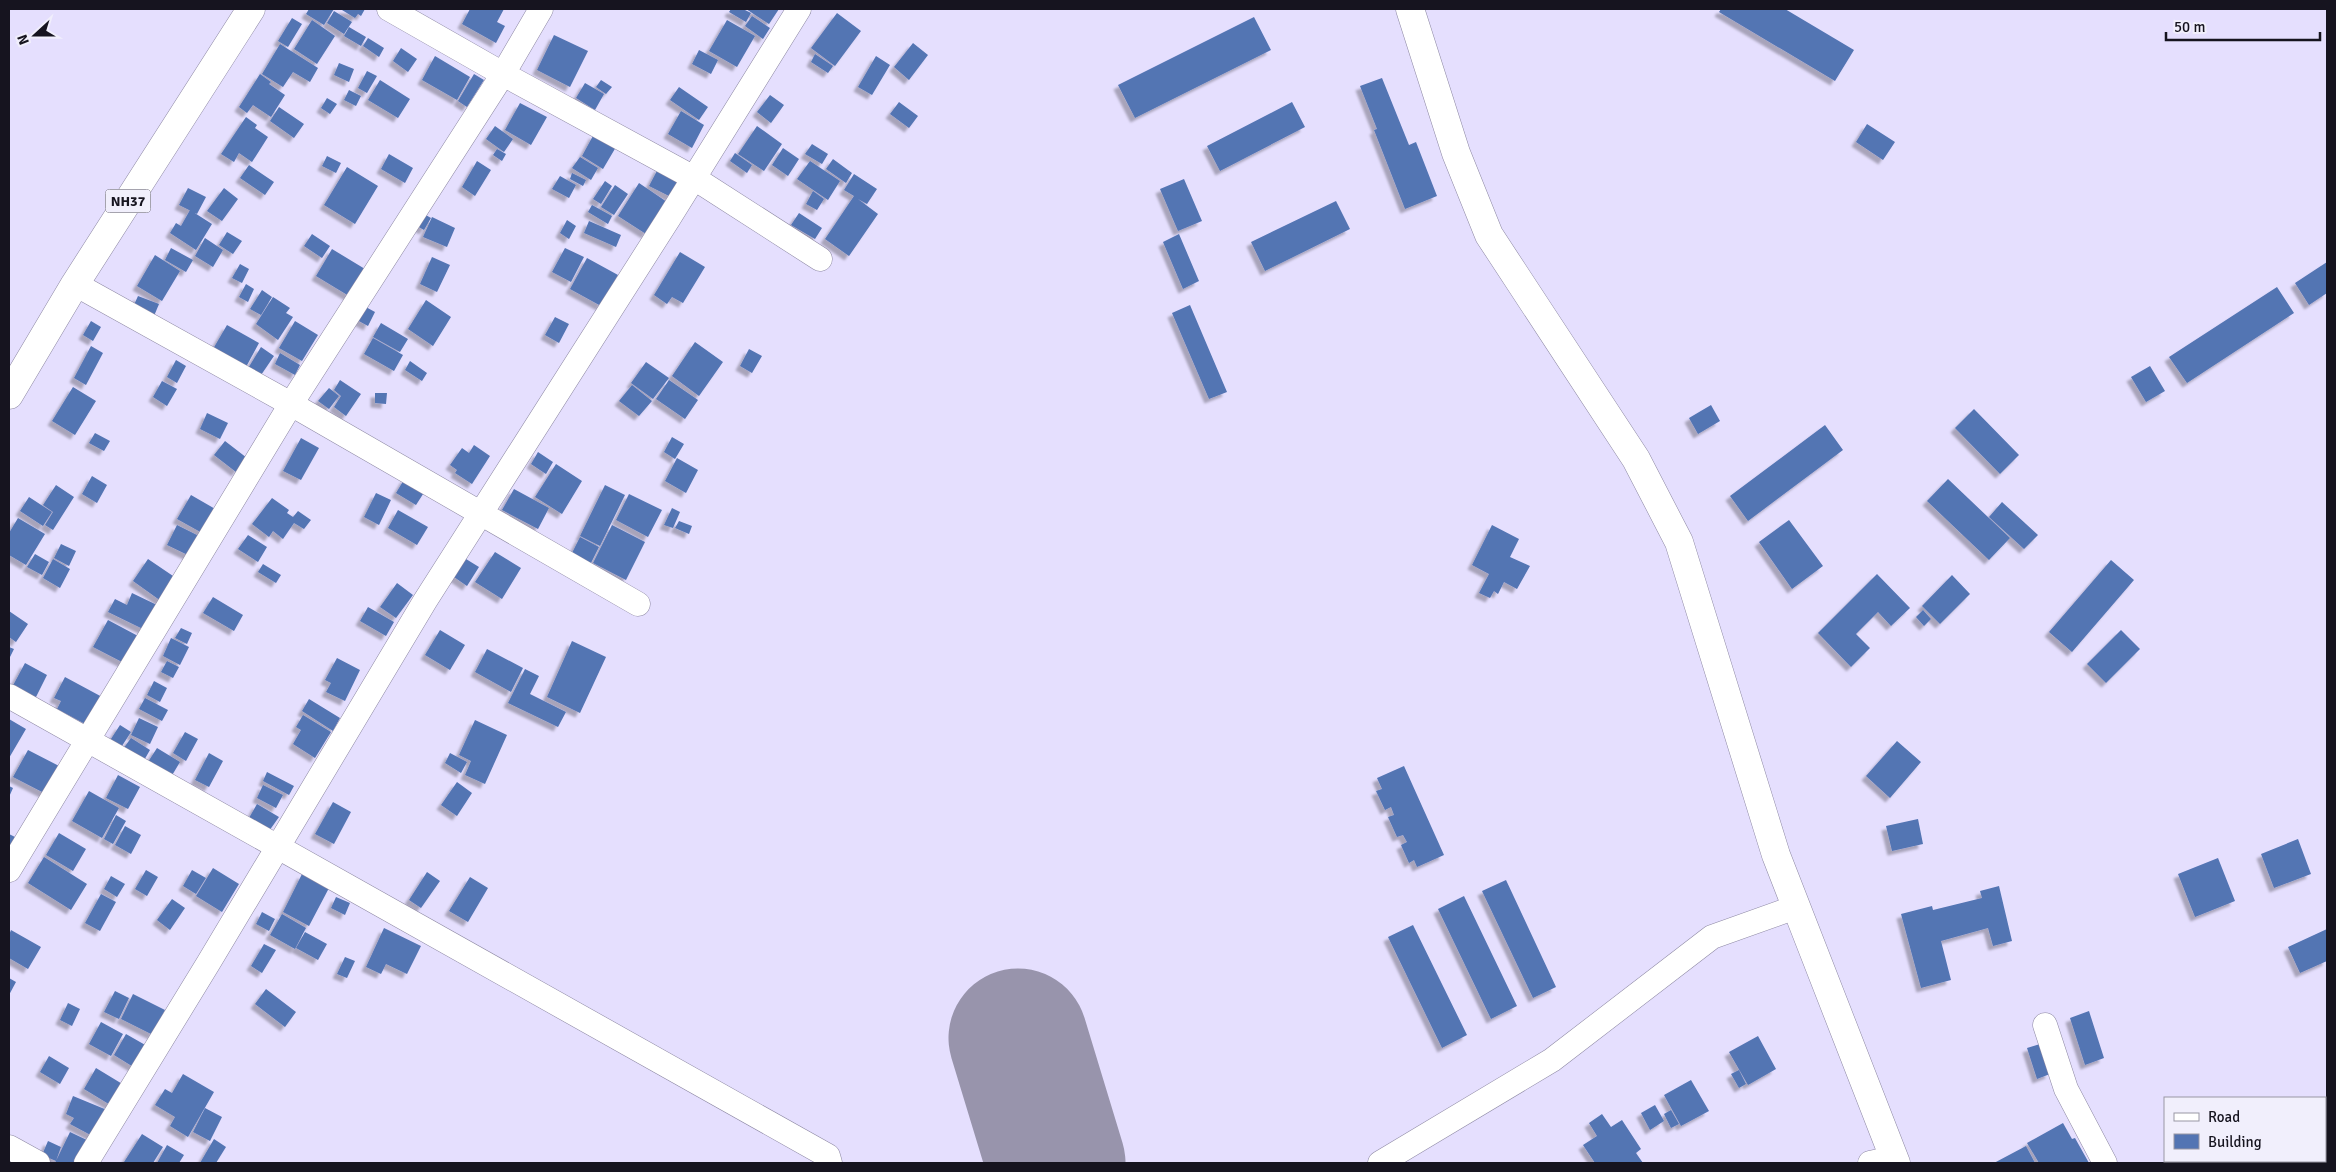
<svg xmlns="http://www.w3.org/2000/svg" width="2336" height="1172" font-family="Signika,sans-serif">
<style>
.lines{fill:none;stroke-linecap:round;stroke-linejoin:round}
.runway{stroke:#9894ac;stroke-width:139}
.building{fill:#5374b3;filter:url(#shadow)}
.street-casing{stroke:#8d88a3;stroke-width:25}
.secondary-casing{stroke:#8d88a3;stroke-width:29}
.highway-casing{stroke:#8d88a3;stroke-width:29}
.street{stroke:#fff;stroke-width:24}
.secondary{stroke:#fff;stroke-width:28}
.highway{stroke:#fff;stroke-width:28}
.labels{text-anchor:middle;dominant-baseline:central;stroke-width:4.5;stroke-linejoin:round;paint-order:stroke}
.shield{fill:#f1effc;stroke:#585661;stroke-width:1}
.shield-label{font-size:14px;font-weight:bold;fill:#16141f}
</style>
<defs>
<filter id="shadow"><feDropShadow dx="-4.5" dy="4.5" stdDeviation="1" flood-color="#0004"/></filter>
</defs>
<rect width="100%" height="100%" fill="#e5dffe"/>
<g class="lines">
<path class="runway" d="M1018,1038L1056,1163"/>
</g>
<path class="building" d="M309,9H334L324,25L306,14Z
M343,9H365L361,16L358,14L355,18L342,10Z
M470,9H504L497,22L505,26L496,43L462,24Z
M731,9H743L751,13L746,22L729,12Z
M746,9H779L769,24Z
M1721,9H1785L1854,50L1835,81L1719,12Z
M334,11L352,22L344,34L327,23Z
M837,13L861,31L835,66L811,48Z
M752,16L770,28L763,39L745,26Z
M1254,17L1271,50L1135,118L1118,85Z
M292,18L302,24L288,47L278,41Z
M312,20L335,36L317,64L294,49Z
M727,20L755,36L737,67L709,51Z
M349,27L366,37L361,46L344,36Z
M554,35L588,51L570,87L537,70Z
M368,38L384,48L379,57L363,46Z
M913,43L928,55L909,80L894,67Z
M280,44L318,68L310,82L293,72L283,87L262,74Z
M401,48L417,59L408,72L393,61Z
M699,50L718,60L711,74L692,64Z
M815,54L833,66L828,73L811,62Z
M435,56L470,77L457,100L422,80Z
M876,56L890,65L872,95L858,87Z
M339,63L354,69L349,82L334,75Z
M367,71L377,76L367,93L358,88Z
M260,74L271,82L269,84L285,95L271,117L253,105L247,113L239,107Z
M474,74L484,80L467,107L458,101Z
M1382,78L1409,145L1416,142L1437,196L1405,209L1374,130L1377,129L1360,86Z
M380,80L410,99L398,118L368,100Z
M601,80L612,87L606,94L596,87Z
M585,83L604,94L595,110L576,98Z
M679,87L708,107L699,120L670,100Z
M349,90L361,96L356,106L344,100Z
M770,95L784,105L771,123L757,112Z
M327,98L337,104L330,114L321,108Z
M899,102L918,116L909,128L890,114Z
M1292,102L1305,127L1220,171L1207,146Z
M520,103L547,117L531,145L505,130Z
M279,107L304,124L294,138L270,121Z
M681,111L704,125L692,148L668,134Z
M246,117L257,125L255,128L268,137L252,162L239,153L234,162L221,154Z
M1867,124L1895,142L1883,160L1856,142Z
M495,126L513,139L504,152L486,139Z
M757,126L782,144L764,171L738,154Z
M594,134L616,147L603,169L582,156Z
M812,144L828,154L822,164L805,154Z
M783,148L799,159L788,176L772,165Z
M497,149L506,154L502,161L493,155Z
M735,153L752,165L747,173L730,161Z
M389,154L413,168L405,183L381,169Z
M327,156L341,163L336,173L322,166Z
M580,157L598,168L591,180L572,168Z
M833,159L852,173L846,183L826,169Z
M477,161L491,170L475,196L462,187Z
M810,161L840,181L828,200L797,179Z
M249,165L274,182L265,195L240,178Z
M347,167L378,186L355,224L324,205Z
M659,167L681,179L671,197L649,186Z
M572,173L586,180L583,186L570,179Z
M854,174L877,189L867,204L858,199L878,214L849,256L825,239L854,196L844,190Z
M560,176L576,185L569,198L552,189Z
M1184,179L1202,221L1178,231L1160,189Z
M605,181L612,186L601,204L593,199Z
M639,183L667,202L646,234L618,216Z
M615,185L628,194L614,215L601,207Z
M188,188L206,197L197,214L179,205Z
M224,188L238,199L222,221L207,211Z
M813,191L824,199L817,210L806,204Z
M1336,201L1350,229L1265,271L1251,242Z
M592,205L612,216L608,224L588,212Z
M190,210L212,224L196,250L170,233L176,223L181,226Z
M799,213L822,228L815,239L791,225Z
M424,214L431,218L424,230L417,226Z
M432,217L455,228L447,247L423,237Z
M567,220L576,226L569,239L560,233Z
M589,221L621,235L616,247L584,233Z
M227,232L242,241L233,254L219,245Z
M312,234L330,246L322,258L304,246Z
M1179,234L1199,281L1183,289L1163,242Z
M205,238L223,250L213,267L195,256Z
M171,248L193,260L186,272L165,260Z
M565,248L584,257L571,282L552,272Z
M332,249L365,269L349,296L316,276Z
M680,252L705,267L683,303L672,297L667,304L654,295Z
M155,255L180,271L162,301L137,286Z
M432,257L450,265L437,292L420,284Z
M587,258L618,275L601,306L570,289Z
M2327,262V293L2309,305L2295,283Z
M240,264L249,269L242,283L232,278Z
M246,284L254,289L248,302L239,297Z
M2277,287L2294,313L2187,383L2169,357Z
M262,290L272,297L261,315L250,309Z
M138,296L159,304L154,316L133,307Z
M273,297L290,308L286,313L293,317L278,340L256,324Z
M426,300L451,317L433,346L408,329Z
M1190,305L1227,392L1209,399L1172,313Z
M364,306L375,312L368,326L357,320Z
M555,317L569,324L559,343L545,335Z
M91,321L101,327L93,341L83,335Z
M295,321L318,335L302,361L279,348Z
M381,323L408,339L400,352L373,337Z
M227,325L259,343L246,367L213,349Z
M373,338L403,355L394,371L364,354Z
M695,342L723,362L699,396L672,376Z
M91,346L103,353L86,385L74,378Z
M261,347L274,356L259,378L247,370Z
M749,349L762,356L752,373L740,366Z
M280,353L300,365L295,375L275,364Z
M176,360L186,366L177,383L167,377Z
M410,361L427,373L422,381L405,370Z
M646,362L669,378L653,399L631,383Z
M2150,366L2165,391L2146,402L2131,377Z
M340,380L361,394L346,416L334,407L341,396L334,390Z
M669,380L698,400L685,419L656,399Z
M162,381L177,389L167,406L153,397Z
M632,385L652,401L639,416L619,401Z
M73,387L96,401L75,435L52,421Z
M329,388L339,396L329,409L318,401Z
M375,393H387L386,404L375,403Z
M1711,405L1720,421L1698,434L1689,418Z
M1974,409L2019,455L2000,474L1955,428Z
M207,413L228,423L220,439L200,429Z
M1825,425L1843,450L1748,521L1730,496Z
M95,433L110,441L104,451L89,443Z
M672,437L684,444L675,459L664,452Z
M301,438L319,448L301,480L283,471Z
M225,441L247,458L236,472L214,455Z
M474,445L490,456L472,484L455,473L457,470L450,465L462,448L469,453Z
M538,452L553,462L546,474L531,464Z
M677,458L698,470L686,493L665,481Z
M556,464L582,481L562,514L535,497Z
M92,476L107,485L97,503L82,494Z
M405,478L425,491L416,505L396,493Z
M1948,479L2010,538L1989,560L1927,501Z
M56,485L74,497L53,530L45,525L53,512L43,505Z
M605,485L625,495L600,546L580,536Z
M514,489L549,508L538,529L502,510Z
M376,493L391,500L379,525L364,517Z
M629,494L662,510L648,537L616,520Z
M191,495L217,510L204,534L177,519Z
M29,497L52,512L43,526L20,511Z
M272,498L289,510L287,513L293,517L298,511L311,520L304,529L294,523L283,539L273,531L269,537L252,524Z
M2002,502L2038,535L2024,549L1989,517Z
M672,508L680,512L673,528L664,525Z
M398,510L428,527L417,545L388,528Z
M18,518L45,534L26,565L9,555V533Z
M1789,520L1823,566L1792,589L1759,542Z
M679,521L692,526L689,534L675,528Z
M177,525L201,537L192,557L167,545Z
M612,525L645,542L626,580L593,563Z
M1492,525L1519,539L1510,557L1530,566L1517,589L1504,582L1498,594L1494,591L1490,598L1479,593L1489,574L1472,565Z
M248,535L267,547L258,562L238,549Z
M580,537L599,547L589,567L570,557Z
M61,544L76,551L69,566L54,558Z
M495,552L521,568L502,599L475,582Z
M35,554L49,562L42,575L27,567Z
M53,559L70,569L60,588L43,578Z
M148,559L176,578L161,601L133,581Z
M466,559L479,567L467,586L454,577Z
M2111,560L2134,580L2072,652L2049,632Z
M263,564L281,575L276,583L258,572Z
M1877,574L1910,608L1891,626L1878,612L1856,634L1870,648L1851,667L1818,633Z
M1952,575L1970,594L1940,624L1922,606Z
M397,583L413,595L396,618L380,607Z
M132,593L157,605L145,630L108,612L115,599L127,605Z
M213,597L243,615L234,631L203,613Z
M368,607L394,622L386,636L360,621Z
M1923,610L1931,619L1924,626L1916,617Z
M9,611L28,624L16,642L9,637Z
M108,620L138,636L124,663L93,647Z
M181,628L192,633L187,644L175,638Z
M440,630L465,645L450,670L425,655Z
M2121,630L2140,649L2106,683L2087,664Z
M171,638L189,647L180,665L163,656Z
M572,641L606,657L580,713L547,697Z
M9,647L14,649L9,659Z
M487,649L523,668L511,692L475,672Z
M337,658L360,670L345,701L326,692L331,683L325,680Z
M167,661L179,667L173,678L161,672Z
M25,663L47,675L33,703L10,691Z
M525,669L539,676L530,694L566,712L558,727L508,703Z
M65,677L104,698L89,726L57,709L61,701L54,698Z
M154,681L167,688L160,702L147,695Z
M145,698L168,710L162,721L139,709Z
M309,699L340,718L333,731L302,711Z
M303,715L331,732L315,758L293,744L301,730L296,727Z
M139,718L158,727L150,744L131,735Z
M9,719L26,729L9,758Z
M475,720L507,735L485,784L465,775L471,761L459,755Z
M120,725L131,732L120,749L109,742Z
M185,732L198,739L186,761L173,753Z
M131,738L150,750L143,762L123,749Z
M1897,741L1921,762L1890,798L1866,776Z
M157,748L180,762L171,777L148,762Z
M28,750L61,767L46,794L13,777Z
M209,753L223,761L209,787L195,780Z
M450,753L467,762L461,773L445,763Z
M1404,766L1444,855L1417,867L1414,860L1409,863L1401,845L1407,842L1403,835L1397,837L1388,817L1394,815L1391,807L1385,810L1376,791L1382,789L1377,778Z
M267,772L294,786L289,795L263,781Z
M118,775L140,787L128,809L106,798Z
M457,782L472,793L457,816L441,805Z
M263,785L283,795L276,808L257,798Z
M9,786L13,788L9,797Z
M89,791L119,808L102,838L72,821Z
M333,802L351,812L334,844L315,834Z
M257,804L279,817L269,831L249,818Z
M116,815L126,821L113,844L104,839Z
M1918,819L1923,844L1892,851L1886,826Z
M125,826L141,835L131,854L115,845Z
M59,833L86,849L73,871L46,855Z
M9,834L17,838L9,853Z
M2298,839L2311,874L2274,888L2261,854Z
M44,857L87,884L71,910L28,883Z
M2218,858L2235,901L2195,917L2178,874Z
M213,868L239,884L222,912L196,896Z
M146,870L158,877L147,896L135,889Z
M192,870L206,878L196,894L183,886Z
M427,872L440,881L421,908L409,900Z
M302,874L329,888L309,926L283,912Z
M111,876L125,884L117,897L104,889Z
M470,877L488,888L468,922L449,911Z
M1506,880L1556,987L1533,998L1482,891Z
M1999,886L2012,941L1993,946L1988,928L1941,941L1951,980L1921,988L1901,914L1932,906L1933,910L1982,898L1980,891Z
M101,894L116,902L100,931L85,923Z
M1464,896L1517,1006L1491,1019L1438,909Z
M336,897L350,903L345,915L331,908Z
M172,899L185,908L170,930L157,920Z
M262,912L275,919L269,931L256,924Z
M282,914L306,928L295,949L270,935Z
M1413,925L1467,1035L1442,1048L1388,937Z
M384,928L421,946L407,974L386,964L381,974L366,967Z
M2327,929V961L2300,973L2288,947Z
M11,930L41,947L28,969L9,958V935Z
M305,932L327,944L318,960L296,948Z
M264,944L276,950L262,973L251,966Z
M345,957L355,961L347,978L337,974Z
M9,978L16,982L9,995Z
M266,989L296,1012L285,1027L255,1004Z
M115,991L129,998L119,1019L104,1012Z
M133,994L165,1010L153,1035L121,1019Z
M68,1003L80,1009L72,1026L60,1020Z
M2089,1011L2104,1058L2085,1065L2070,1018Z
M101,1022L123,1034L111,1056L89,1044Z
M126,1034L147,1046L135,1068L114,1055Z
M1758,1036L1776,1069L1748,1085L1729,1052Z
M2040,1044L2050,1074L2037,1079L2027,1048Z
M49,1056L69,1068L60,1084L40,1072Z
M96,1068L124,1085L112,1106L84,1089Z
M1739,1070L1746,1084L1739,1088L1731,1074Z
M183,1074L214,1092L188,1137L170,1126L175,1117L155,1105L165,1089L172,1093Z
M1691,1080L1709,1111L1681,1126L1664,1095Z
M73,1096L107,1110L98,1139L70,1124L74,1118L66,1114Z
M1655,1105L1664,1121L1650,1130L1641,1113Z
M205,1108L222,1117L210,1141L193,1132Z
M1671,1110L1679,1124L1671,1128L1664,1114Z
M1602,1114L1611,1127L1622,1120L1641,1149L1636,1153L1643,1163H1595L1583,1145L1597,1136L1589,1123Z
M2063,1123L2072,1139L2075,1138L2089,1163H2039L2027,1143Z
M70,1132L91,1142L81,1163H55Z
M142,1134L163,1147L153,1163H126L124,1162Z
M214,1139L226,1147L216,1163H200Z
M48,1141L61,1147L56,1161L42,1155Z
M167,1145L184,1155L179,1163H157Z
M2026,1146L2035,1163H1994Z"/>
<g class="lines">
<defs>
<path id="street" d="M389,9L503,74L694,178L820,259
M75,284L291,404L638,604
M9,696L828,1156L830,1163
M9,870L291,404L503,74L541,9
M2045,1025L2066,1089L2105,1163
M9,1147L38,1163
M86,1163L209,962L425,601L669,218L799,9
M1380,1163L1552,1060L1712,937L1796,907
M1870,1163L1893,1158"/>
<path id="secondary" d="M1410,9L1456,153L1489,235L1636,459L1679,542L1776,855L1896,1163"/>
<path id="highway" d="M9,395L75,284L251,9"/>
</defs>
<use href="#street" class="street-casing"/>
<use href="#secondary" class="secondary-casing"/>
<use href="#highway" class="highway-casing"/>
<use href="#street" class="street"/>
<use href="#secondary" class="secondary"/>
<use href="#highway" class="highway"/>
</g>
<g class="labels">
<rect class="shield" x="105.5" y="189.5" width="45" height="23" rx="4"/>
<g class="shield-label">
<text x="128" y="201">NH37</text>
</g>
</g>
<rect width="2336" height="1172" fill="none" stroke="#16141f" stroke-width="20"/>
<rect x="2164" y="1097" width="162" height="65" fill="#f1effc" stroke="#9997a4"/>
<rect x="2174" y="1113" width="25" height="8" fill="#ffffff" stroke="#9997a4"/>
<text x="2208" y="1122" font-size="15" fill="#16141f">Road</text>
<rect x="2174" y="1134" width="25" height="15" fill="#5374b3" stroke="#9997a4"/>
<text x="2208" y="1147" font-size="15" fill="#16141f">Building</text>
<g transform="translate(35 35) rotate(249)" stroke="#f1effc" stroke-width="4" paint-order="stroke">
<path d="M0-4L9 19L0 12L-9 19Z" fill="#16141f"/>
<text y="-8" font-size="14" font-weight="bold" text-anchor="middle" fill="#16141f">N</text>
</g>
<path d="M2166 32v8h154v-8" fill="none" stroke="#16141f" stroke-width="2.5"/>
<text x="2174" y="32" font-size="15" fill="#16141f" stroke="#f1effc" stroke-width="4" paint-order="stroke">50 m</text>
</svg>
